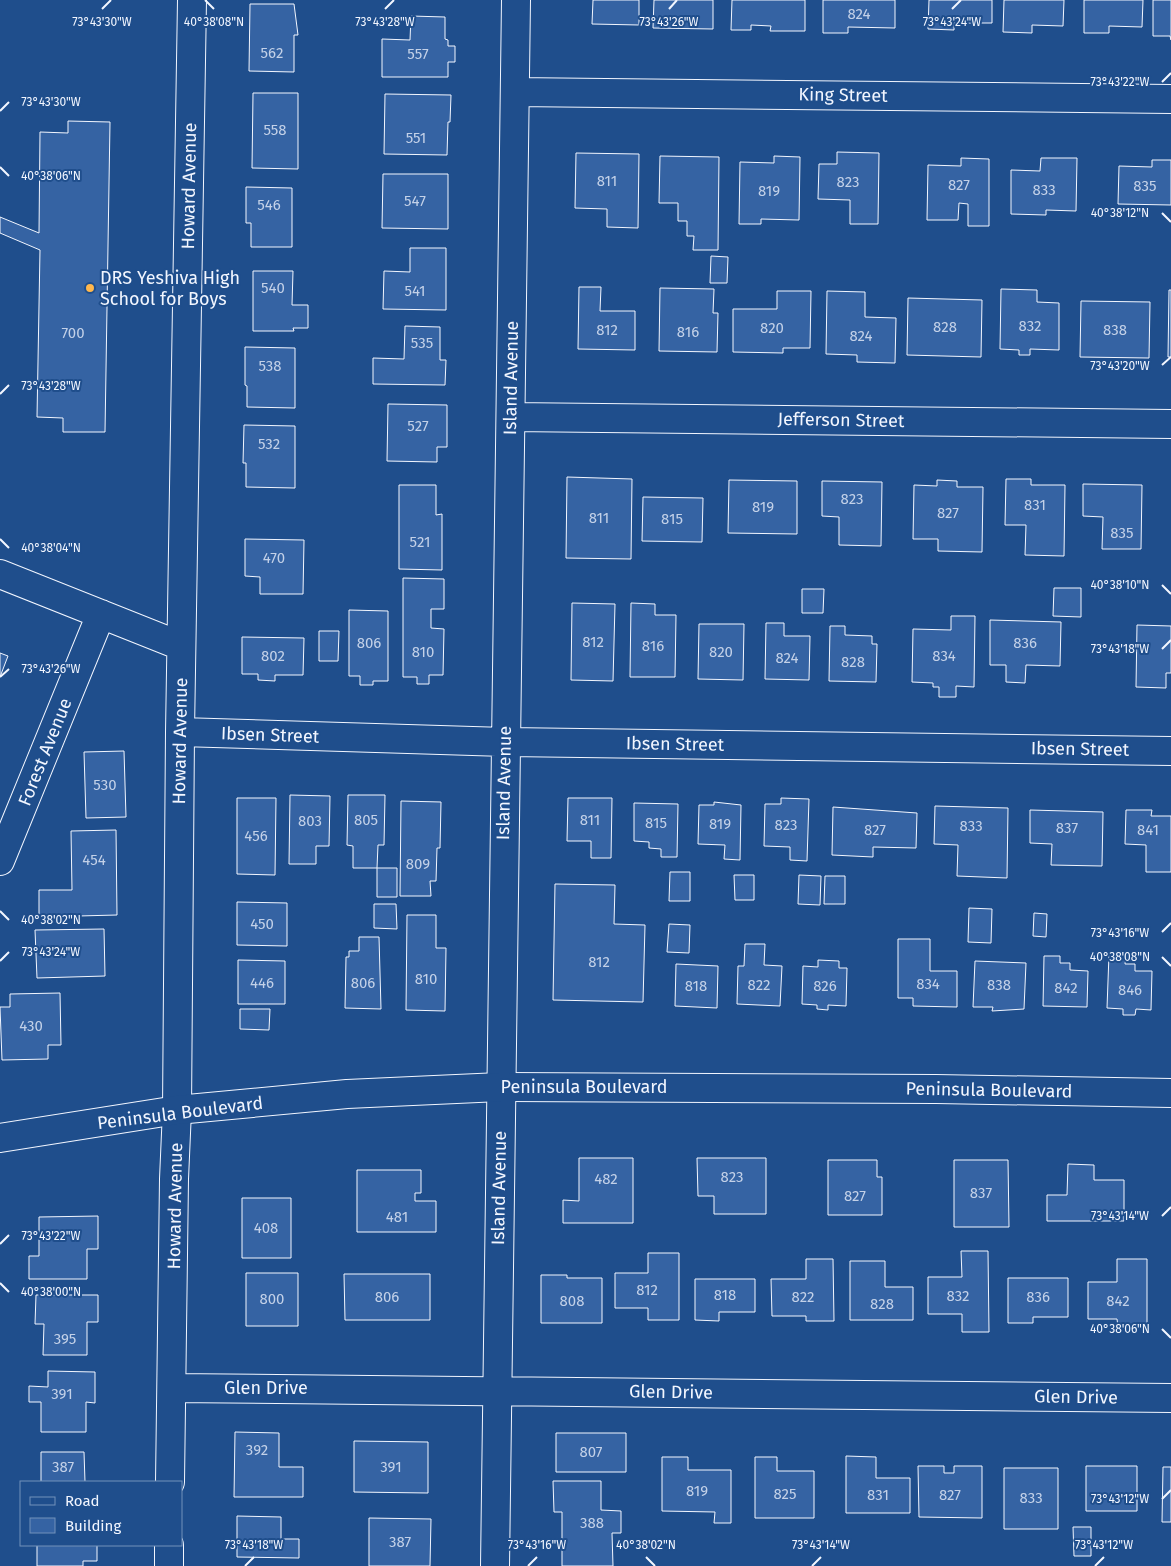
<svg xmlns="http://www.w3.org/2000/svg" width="1171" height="1566" font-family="'Fira Sans',sans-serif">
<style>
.building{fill:#3563a3;stroke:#f2f6ff}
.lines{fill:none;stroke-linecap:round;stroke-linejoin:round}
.minor-casing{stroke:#f2f6ff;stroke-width:30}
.major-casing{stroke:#f2f6ff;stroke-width:30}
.minor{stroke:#1f4e8c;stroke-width:28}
.major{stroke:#1f4e8c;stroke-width:28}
.ticks{fill:none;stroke:#f2f6ff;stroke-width:2}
.poi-dot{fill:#ffb74d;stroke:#1f4e8c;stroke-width:2}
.labels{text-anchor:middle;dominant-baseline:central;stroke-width:4;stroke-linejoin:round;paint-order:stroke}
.number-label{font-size:15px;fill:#c3d1e8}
.street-label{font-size:18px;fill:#f2f6ff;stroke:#1f4e8c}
.poi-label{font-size:18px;fill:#f2f6ff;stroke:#1f4e8c;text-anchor:start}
.ticks-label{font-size:12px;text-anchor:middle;fill:#f2f6ff;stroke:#1f4e8c;stroke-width:4;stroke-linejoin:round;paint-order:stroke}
</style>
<rect width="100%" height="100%" fill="#1f4e8c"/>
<path class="building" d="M593,0H639V25L592,24Z
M654,0H713V29L653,28Z
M732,0H805V31H770L771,26L751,25V30H731Z
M823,0H895V28L848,27V33H823Z
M929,0H992V23H954V30L928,29Z
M1004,0H1064L1063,26L1032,25V33L1003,32Z
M1084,0H1143L1142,27L1109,26V33H1084Z
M1153,0H1171V40L1170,36H1153Z
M250,4H294L298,35H294V72L249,71Z
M411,16L445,17V39L448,40V46H455V62H448V77H382V39L410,40Z
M253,93H298V169L252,168Z
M385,94L451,95L450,122H448L447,155L384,154Z
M68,121L110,122L105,432H63V418L37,417L40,250L0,233V217L39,233L40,132L68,133Z
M837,152L879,153L878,224H850V200L818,199L819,164H837Z
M576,153L639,154L638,228L607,227V209L575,208Z
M660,156L719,157L718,250H693L694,236H687V221H678V203H659Z
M774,156L800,157L799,220L761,219V224H739L740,162L774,163Z
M961,158L989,159V226H968V204L959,203L958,220H927L928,165L961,166Z
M1041,158H1077L1076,211L1046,210V215L1011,214V170L1040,171Z
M1152,160H1171V205L1118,204L1119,166L1152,167Z
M383,174H448V229L382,228Z
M246,187L292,188V247H251V223H246Z
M410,248H446V310L383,309L384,271L410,272Z
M711,256L728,257L727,283H710Z
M253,271H293L292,305H308V328H293L294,331H253Z
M579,287H601L600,311H635V350L578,349Z
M660,288L714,289L713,313H718L717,352L659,351Z
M1001,289L1037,290V302L1059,303V350L1030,349V355H1019V350L1000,349Z
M1169,290H1171V357H1168Z
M777,291H811L810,348H783V353L733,352V309H777Z
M827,291L865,292V317L896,318L895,363L857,362V355L826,354Z
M908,298L982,300L981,357L907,355Z
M1081,301L1150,302L1149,358L1080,357Z
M405,326L440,327V360H446L445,385L373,384V358L404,359Z
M245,347L295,348V408L247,407V386L245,385Z
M388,404L447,405V447H437V462L387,461Z
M244,425L295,426V488L246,487V463H243Z
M567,477L632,479L631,559L566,558Z
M1006,479H1031V485H1065L1064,556L1025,555L1026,525H1005Z
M729,480L797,481V534L728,533Z
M937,480L957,481V487H983L982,552L938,551V539H913L914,485L937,486Z
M822,481L882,482L881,546L839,545V517L822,516Z
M1083,484L1142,485L1141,549H1102L1103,517L1083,516Z
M399,485H436V515L442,514V570L399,569Z
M643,497L703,498L702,542L642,541Z
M245,539L304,540L303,594H260V577L245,576Z
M403,578L444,579V609H431V628L444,629L443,675H429V684H417V677H403Z
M1054,588H1081V617L1053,616Z
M802,589H824L823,613H802Z
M572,603L615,604L613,681L571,680Z
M631,603L655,604V615H676L675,677H630Z
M349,610L388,611V681H373V685H360V676H349Z
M951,616H975L974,687L956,686V697H939V687H933V683L912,682L913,629L951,630Z
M990,620L1061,622L1060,666L1026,665L1025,683L1006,682V665H990Z
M766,623H784V636H810L809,680L765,679Z
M699,624H744L743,680L698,679Z
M1137,625L1171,626V673H1166V688L1136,687Z
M830,626H845V635L872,636V644H877L876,682L829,681Z
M319,631H339L338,661H319Z
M242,637L304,638L303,675H275V681L258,680V674H242Z
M0,653L8,656L0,677Z
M124,751L126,817L86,818L84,752Z
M290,795L330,796L329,846H316V864H289Z
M348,795H385L384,845H378L377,868H353V846L347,845Z
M237,798H276L275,875L237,874Z
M568,798H612L611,858H591V841H567Z
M781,798L809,799L807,861L790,860V847L764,846L765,804H781Z
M401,801L441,802L440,848H437L436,881H430L431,896H400Z
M714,802L741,805L740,860L724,859L725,845L698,844L699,805H714Z
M634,803L678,804L677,857H661V849L649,848V842L634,841Z
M935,806L1008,808L1007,878L957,876L958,845L934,844Z
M833,807L917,813L916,848L873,847V857L832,855Z
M1030,810L1103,812L1102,866L1051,865L1052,844L1030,843Z
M1126,810H1152L1151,816H1171V872H1146V845L1125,844Z
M116,830L117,915L39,917V890H72L71,831Z
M377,868H397V897H377Z
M670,872H690V901H669Z
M734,875H754V900H735Z
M799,875L821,876L820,905L798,904Z
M825,876H845V904H824Z
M555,884L615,885L614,924L645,925L643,1002L553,1000Z
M237,902L287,903V946L237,945Z
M374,904H396L397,929L374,928Z
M969,908L992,909L991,943L968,942Z
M1034,913L1047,914L1046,937L1033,936Z
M407,915H436V948H446L445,1011L406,1010Z
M669,924L690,925L689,953L667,952Z
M104,929L105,976L37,978L35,930Z
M359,937H379L381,1009L345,1008L346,957H349V951H359Z
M898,939H930V971H957V1007L913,1006V998H898Z
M745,944H765L764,965L782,966L780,1006L737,1004L738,966H744Z
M1109,954L1126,955L1125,964H1135V971H1152L1151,1010L1136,1009L1135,1015H1123V1009L1107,1008Z
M1044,956H1060V963H1070V970L1088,971L1087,1007L1043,1006Z
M238,960L285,961V1004H238Z
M818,960L839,961V968H847L846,1006L828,1005V1010L817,1009V1005L802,1004L803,966L818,967Z
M975,961L1026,963L1024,1009L992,1011L993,1007H973Z
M676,964L718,966L717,1008L675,1006Z
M60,993L61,1045H48V1059L2,1060L0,1007H10V994Z
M240,1009H270L269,1030L240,1029Z
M579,1158H633V1223H563V1200L579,1201Z
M697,1158H766V1214H714V1196H698Z
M828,1160H877V1177H882V1215H828Z
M954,1160H1008L1009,1227H954Z
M1068,1164L1094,1165V1180H1124V1221H1047V1195H1067Z
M357,1170H421V1193H415V1201H436V1232H357Z
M242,1198H291V1258H242Z
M98,1216V1249H87V1279H29V1256H39V1217Z
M961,1251H988L989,1332H962V1314H928V1277H962Z
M648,1253H679V1320H648V1308H615V1273H648Z
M806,1259H833L834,1321H806V1316H772L771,1279H806Z
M1117,1259H1147V1327H1118L1117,1319H1088V1282H1117Z
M850,1261H885V1287H913V1320H850Z
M246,1273H298V1326H246Z
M344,1274H430V1320H345Z
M541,1275H567V1278H602V1323H541Z
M1008,1278H1068V1317H1033V1323H1008Z
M695,1279H755V1312H719V1321L695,1320Z
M36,1295H98V1322H87V1355H43L44,1324H35Z
M48,1371L95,1372V1403L86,1402V1432H41V1402H29V1386L48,1387Z
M235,1432L279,1433V1467H303V1497H234Z
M556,1433H626V1472H556Z
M354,1441L428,1442V1493L354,1492Z
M41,1452H84L85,1482H32H41Z
M846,1456L876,1457V1478H910V1513H846Z
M662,1457H688V1470H731V1523H714L715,1512L662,1511Z
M755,1457H777V1471H814V1518H755Z
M918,1466H944V1473H954V1466H982V1518L919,1517Z
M1086,1466H1137V1511H1086Z
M1163,1467H1171V1522H1162Z
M1004,1468H1058V1529H1004Z
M553,1481H601V1510L621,1511V1533H612L613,1566H562V1512H554Z
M237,1516L281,1517V1539H299V1558L237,1557Z
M369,1518L431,1519L430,1566H369Z
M1073,1527H1091V1556H1074Z
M37,1545H97V1561H83V1566H37Z"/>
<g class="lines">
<defs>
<path id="minor" d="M515,92L1171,99
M511,417L1171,424
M0,574L181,646
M180,732L505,742L1171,751
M0,861L101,614
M172,1388L1171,1398
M170,1482L174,1179L177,1110L180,732L192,0
M169,1566V1545
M495,1566L516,0"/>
<path id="major" d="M0,1138L177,1110L347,1094L500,1087L936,1089L1171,1093"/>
</defs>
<use href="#minor" class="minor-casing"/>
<use href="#major" class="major-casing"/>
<use href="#minor" class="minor"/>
<use href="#major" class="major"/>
</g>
<path class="ticks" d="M205,0L214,9M102,9L111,0M385,9L394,0M669,9L677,0M952,9L961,0M1162,82L1171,73M0,111L9,102M0,167L9,176M1162,213L1171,222M1162,365L1171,357M0,394L9,385M0,539L9,548M1162,585L1171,594M1162,649L1171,640M0,677L9,669M0,911L9,920M1162,932L1171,923M1162,957L1171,966M0,961L9,952M1162,1216L1171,1207M0,1244L9,1235M0,1283L9,1292M1162,1329L1171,1338M1162,1499L1171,1490M646,1557L655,1566M245,1566L254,1557M528,1566L537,1557M812,1566L821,1557M1095,1566L1104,1557"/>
<circle class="poi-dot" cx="90" cy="288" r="5"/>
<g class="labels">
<g class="number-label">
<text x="859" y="14">824</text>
<text x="272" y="53">562</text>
<text x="418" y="54">557</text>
<text x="275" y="130">558</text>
<text x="416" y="138">551</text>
<text x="607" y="181">811</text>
<text x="848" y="182">823</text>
<text x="959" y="185">827</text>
<text x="1145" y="186">835</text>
<text x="1044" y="190">833</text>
<text x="769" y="191">819</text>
<text x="415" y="201">547</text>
<text x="269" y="205">546</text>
<text x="273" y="288">540</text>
<text x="415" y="291">541</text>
<text x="1030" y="326">832</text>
<text x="945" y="327">828</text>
<text x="772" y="328">820</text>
<text x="607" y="330">812</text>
<text x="1115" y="330">838</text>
<text x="688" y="332">816</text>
<text x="73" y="333">700</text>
<text x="861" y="336">824</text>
<text x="422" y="343">535</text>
<text x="270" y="366">538</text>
<text x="418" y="426">527</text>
<text x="269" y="444">532</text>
<text x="852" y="499">823</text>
<text x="1035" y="505">831</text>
<text x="763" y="507">819</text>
<text x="948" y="513">827</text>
<text x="599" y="518">811</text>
<text x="672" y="519">815</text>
<text x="1122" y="533">835</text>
<text x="420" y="542">521</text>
<text x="274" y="558">470</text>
<text x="593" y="642">812</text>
<text x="369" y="643">806</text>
<text x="1025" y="643">836</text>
<text x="653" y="646">816</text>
<text x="423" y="652">810</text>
<text x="721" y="652">820</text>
<text x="273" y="656">802</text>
<text x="944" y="656">834</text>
<text x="787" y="658">824</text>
<text x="853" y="662">828</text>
<text x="105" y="785">530</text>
<text x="366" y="820">805</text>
<text x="590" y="820">811</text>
<text x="310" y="821">803</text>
<text x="656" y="823">815</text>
<text x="720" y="824">819</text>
<text x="786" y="825">823</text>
<text x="971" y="826">833</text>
<text x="1067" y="828">837</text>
<text x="875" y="830">827</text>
<text x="1148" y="830">841</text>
<text x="256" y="836">456</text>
<text x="94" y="860">454</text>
<text x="418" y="864">809</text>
<text x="262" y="924">450</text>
<text x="599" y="962">812</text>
<text x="426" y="979">810</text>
<text x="262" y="983">446</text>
<text x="363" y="983">806</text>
<text x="928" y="984">834</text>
<text x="759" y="985">822</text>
<text x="999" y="985">838</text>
<text x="696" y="986">818</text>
<text x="825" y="986">826</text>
<text x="1066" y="988">842</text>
<text x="1130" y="990">846</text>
<text x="31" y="1026">430</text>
<text x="732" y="1177">823</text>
<text x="606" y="1179">482</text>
<text x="981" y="1193">837</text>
<text x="855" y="1196">827</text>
<text x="397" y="1217">481</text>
<text x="266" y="1228">408</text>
<text x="647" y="1290">812</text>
<text x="725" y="1295">818</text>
<text x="958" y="1296">832</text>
<text x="387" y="1297">806</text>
<text x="803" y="1297">822</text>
<text x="1038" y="1297">836</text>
<text x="272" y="1299">800</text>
<text x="572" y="1301">808</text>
<text x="1118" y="1301">842</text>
<text x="882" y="1304">828</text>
<text x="65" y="1339">395</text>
<text x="62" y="1394">391</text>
<text x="257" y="1450">392</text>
<text x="591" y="1452">807</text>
<text x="63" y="1467">387</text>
<text x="391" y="1467">391</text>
<text x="697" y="1491">819</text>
<text x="785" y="1494">825</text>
<text x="878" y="1495">831</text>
<text x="950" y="1495">827</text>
<text x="1031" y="1498">833</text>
<text x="592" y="1523">388</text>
<text x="400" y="1542">387</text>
</g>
<g class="street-label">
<text transform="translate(843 95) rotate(1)">King Street</text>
<text transform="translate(189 186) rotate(-89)">Howard Avenue</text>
<text transform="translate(511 378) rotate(-89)">Island Avenue</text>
<text transform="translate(841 420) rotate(1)">Jefferson Street</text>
<text transform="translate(270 735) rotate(2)">Ibsen Street</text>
<text transform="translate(180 741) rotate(-89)">Howard Avenue</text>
<text transform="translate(675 744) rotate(1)">Ibsen Street</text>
<text transform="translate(1080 749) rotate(1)">Ibsen Street</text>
<text transform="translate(45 752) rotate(-68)">Forest Avenue</text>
<text transform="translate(504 783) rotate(-89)">Island Avenue</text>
<text x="584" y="1087">Peninsula Boulevard</text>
<text transform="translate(989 1090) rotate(1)">Peninsula Boulevard</text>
<text transform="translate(180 1113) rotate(-7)">Peninsula Boulevard</text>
<text transform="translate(499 1188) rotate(-89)">Island Avenue</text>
<text transform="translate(175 1206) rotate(-89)">Howard Avenue</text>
<text x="266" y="1388">Glen Drive</text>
<text transform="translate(671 1392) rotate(1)">Glen Drive</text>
<text transform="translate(1076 1397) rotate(1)">Glen Drive</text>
</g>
<g class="poi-label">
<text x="100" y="278">DRS Yeshiva High<tspan x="100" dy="21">School for Boys</tspan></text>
</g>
</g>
<g class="ticks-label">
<text x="102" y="26">73°43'30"W</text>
<text x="214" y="26">40°38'08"N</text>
<text x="385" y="26">73°43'28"W</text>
<text x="669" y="26">73°43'26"W</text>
<text x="952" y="26">73°43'24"W</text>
<text x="1120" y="86">73°43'22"W</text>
<text x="51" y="106">73°43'30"W</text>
<text x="51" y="180">40°38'06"N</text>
<text x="1120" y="217">40°38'12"N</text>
<text x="1120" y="370">73°43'20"W</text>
<text x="51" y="390">73°43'28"W</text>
<text x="51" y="552">40°38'04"N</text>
<text x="1120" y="589">40°38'10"N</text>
<text x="1120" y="653">73°43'18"W</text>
<text x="51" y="673">73°43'26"W</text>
<text x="51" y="924">40°38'02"N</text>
<text x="1120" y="937">73°43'16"W</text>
<text x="51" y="956">73°43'24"W</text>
<text x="1120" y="961">40°38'08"N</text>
<text x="1120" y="1220">73°43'14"W</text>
<text x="51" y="1240">73°43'22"W</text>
<text x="51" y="1296">40°38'00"N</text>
<text x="1120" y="1333">40°38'06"N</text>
<text x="1120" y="1503">73°43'12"W</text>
<text x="254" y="1549">73°43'18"W</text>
<text x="537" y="1549">73°43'16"W</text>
<text x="646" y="1549">40°38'02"N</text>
<text x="821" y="1549">73°43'14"W</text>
<text x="1104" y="1549">73°43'12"W</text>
</g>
<rect x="20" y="1481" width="162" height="65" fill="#1f4e8c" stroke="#7391ba"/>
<rect x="30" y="1497" width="25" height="8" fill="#1f4e8c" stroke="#7391ba"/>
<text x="65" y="1506" font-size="15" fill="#f2f6ff">Road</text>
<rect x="30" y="1518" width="25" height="15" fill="#3563a3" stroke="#7391ba"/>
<text x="65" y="1531" font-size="15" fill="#f2f6ff">Building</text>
</svg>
